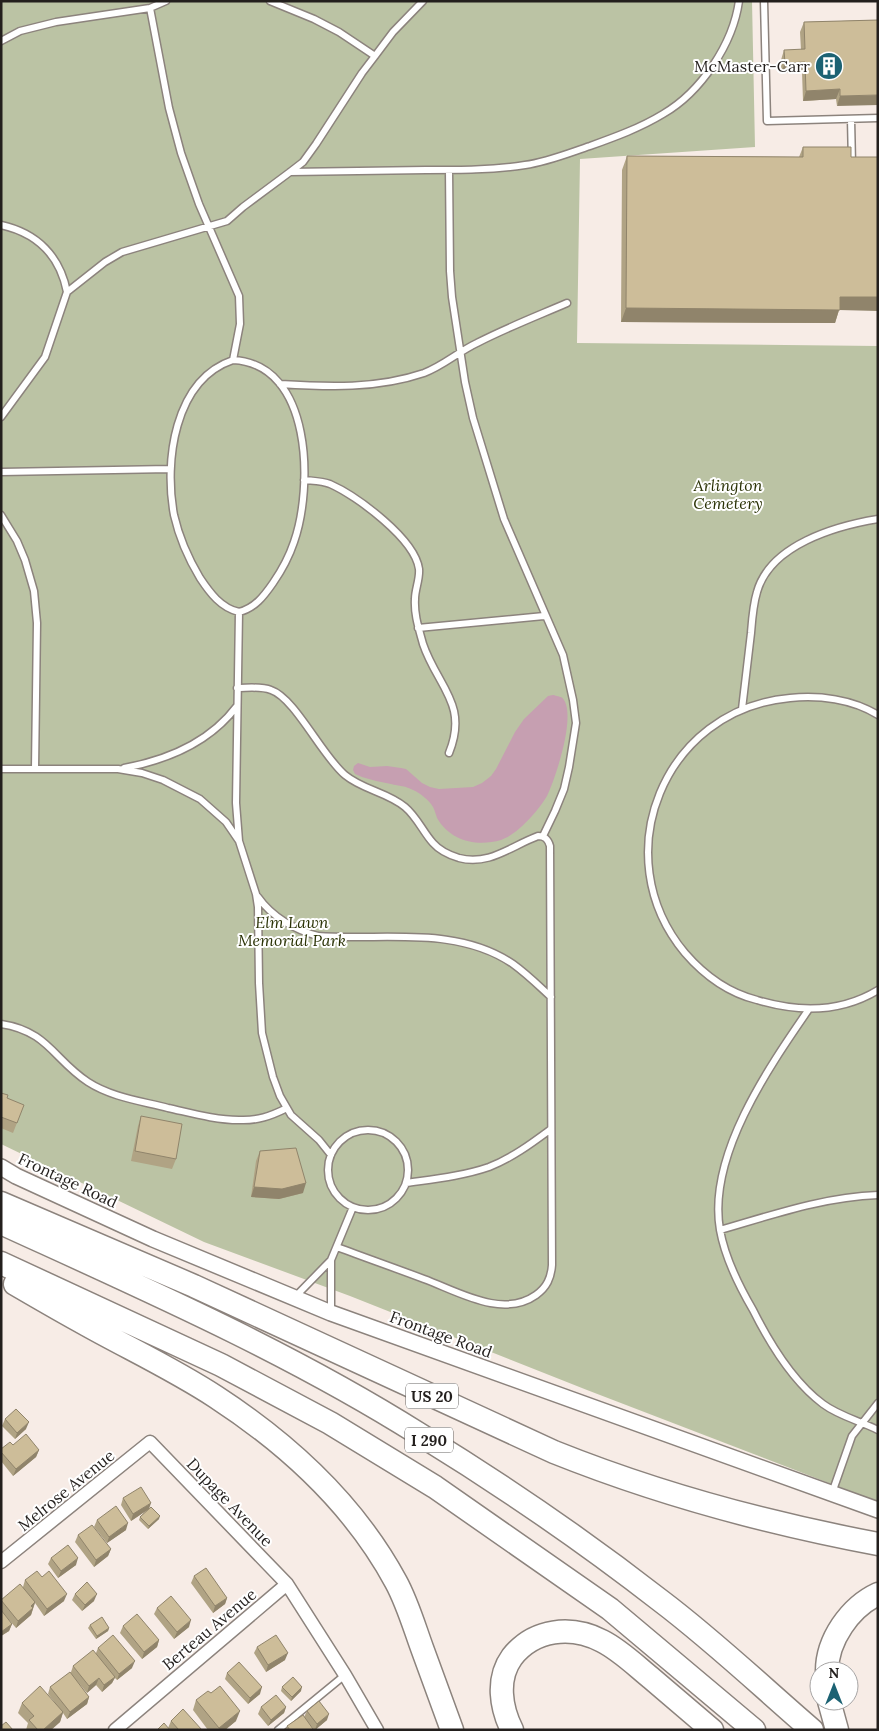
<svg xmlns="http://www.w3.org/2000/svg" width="879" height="1731" font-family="Lora,serif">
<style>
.green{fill:#bbc3a4}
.water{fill:#c69fb1}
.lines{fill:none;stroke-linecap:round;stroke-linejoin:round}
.service-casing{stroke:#8c837d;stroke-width:9}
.minor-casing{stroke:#8c837d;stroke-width:15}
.tertiary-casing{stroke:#8c837d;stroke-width:18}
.motorway-casing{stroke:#8c837d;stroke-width:25}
.service{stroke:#fff;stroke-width:6}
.minor{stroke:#fff;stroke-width:12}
.tertiary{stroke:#fff;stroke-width:15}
.motorway{stroke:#fff;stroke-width:22}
.wall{fill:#b0a384}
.shaded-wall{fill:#90846b}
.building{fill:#cdbd99;stroke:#90846b}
.labels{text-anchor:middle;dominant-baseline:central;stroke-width:4;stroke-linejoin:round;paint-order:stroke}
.shield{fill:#fff;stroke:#656261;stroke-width:1}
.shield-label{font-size:15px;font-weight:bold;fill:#231f1d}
.poi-label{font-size:16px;fill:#231f1d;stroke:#fff;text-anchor:end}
.park-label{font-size:16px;font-style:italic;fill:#2a3205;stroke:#fff}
.street-label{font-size:16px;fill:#231f1d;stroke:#fff}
</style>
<rect width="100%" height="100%" fill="#f7ece6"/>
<path class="green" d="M1,1H752L755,147L580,159L577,343L878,346V1502L587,1390L350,1296L204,1242L1,1144Z"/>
<path class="water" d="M553,695C554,695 560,697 561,697C579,709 555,780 547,796C539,810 517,835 501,840C477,847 450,841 437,818C436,815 435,811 433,807C430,801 420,793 413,790C406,786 399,786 391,784C381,782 371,780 362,777L355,774L353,770L354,766L358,763L370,767L387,766L401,768L406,769L422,783L430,787L439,789L473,787L482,783L491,776L496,769L515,732L524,719L548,696Z"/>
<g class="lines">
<defs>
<path id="service" d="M270,1L314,19L339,32L375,56
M764,1L767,121L878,118
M150,8L169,108L181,153L199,204L239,296L240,324L233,360C313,364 313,488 294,542C289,557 282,570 273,583C264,596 255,608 239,612L236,803L239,841
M1,41L20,31L56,22L150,8L166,1
M851,119L852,164
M449,170L450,271L452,297L465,382L473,418L504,519L563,655L573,700L576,723L569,767L564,789L555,811L543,836
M290,172C335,171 381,171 426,170C459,170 493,170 525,165C547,162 569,153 590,146C615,137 640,128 663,114C701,92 733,44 739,1
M1,225C37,233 60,256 67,292
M233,360C174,380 164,462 174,515C179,537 188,558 200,578C210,593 221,608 239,612
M280,384C328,387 377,389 424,373C443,366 458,352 477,343C506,328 537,316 567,303
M1,417L45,357L67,292L105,262L122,252L227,221L243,207L290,172L303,162L316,144L362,73L375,56L393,32L423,1
M1,472L170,469
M304,480C313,481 322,481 330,484C357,496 415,539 419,569C420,579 415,589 415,599C414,615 419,629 423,644C437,686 469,704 449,753
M1,515L17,541L25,560L34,591L37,623L35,769
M418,628L544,616
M237,688C248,688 260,686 271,690C295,698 322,756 345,775C363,790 387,792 405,807C417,817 423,832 433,843C440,851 449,855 459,858C489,866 511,846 538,836C545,836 548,839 550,846L552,1265C551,1278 547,1287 536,1295C502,1319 457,1291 424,1279C395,1268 366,1258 337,1247
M742,709C745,684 748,658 751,633C752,620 753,605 757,592C770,545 835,526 878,519
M878,715C852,699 819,695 790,698C664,709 604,856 685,953C704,975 729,993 757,1000C797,1012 840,1013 878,990
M124,768C167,760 210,742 237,706
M1,769H118L142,773L163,780L200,799L226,822L239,841L256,894L258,907L259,983L262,1033L273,1077L280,1096L291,1115L319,1140L331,1155
M258,897C272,917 295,930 318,936C383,941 456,925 513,964C527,974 539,986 551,997
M809,1009C769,1067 707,1156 720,1230C725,1258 739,1286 753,1310C770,1344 792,1381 823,1404C839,1416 860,1421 878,1430
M1,1024C48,1031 54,1060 88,1082C111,1097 141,1101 168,1108C191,1113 215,1120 239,1120C257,1121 271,1116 287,1108
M328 1170a40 40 0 1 1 80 0a40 40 0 1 1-80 0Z
M406,1183C434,1179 463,1176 489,1167C512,1158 532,1143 551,1129
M720,1230C772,1215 823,1197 878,1195
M331,1260L353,1207
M294,1298L331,1260V1312
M832,1493L852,1436L878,1403
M278,1730L345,1675"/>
<path id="minor" d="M1,1562L150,1442L287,1584L345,1675L377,1730
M115,1730L287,1584"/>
<path id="tertiary" d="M1,1167L16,1176L153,1239L331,1313L878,1510"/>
<path id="motorway" d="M1,1203L194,1286L554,1452C659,1494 766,1523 878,1544
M1,1223C143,1288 287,1351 419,1434C502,1485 584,1541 661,1601C714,1641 762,1687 812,1730
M1,1263L221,1365L330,1423L435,1487L610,1609L754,1730
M15,1284C39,1298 63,1312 87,1325C130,1349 175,1370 216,1397C288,1444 355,1506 396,1582C407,1602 414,1626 422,1648C432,1676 442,1703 452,1730
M827,1671C827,1640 850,1607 878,1594
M829,1701L837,1730
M512,1730C501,1708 496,1679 512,1657C534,1629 571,1625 602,1641C620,1650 635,1665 651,1678C671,1695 691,1712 712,1730"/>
</defs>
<use href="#service" class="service-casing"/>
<use href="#minor" class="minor-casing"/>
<use href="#tertiary" class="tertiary-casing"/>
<use href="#motorway" class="motorway-casing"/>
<use href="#service" class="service"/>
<use href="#minor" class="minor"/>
<use href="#tertiary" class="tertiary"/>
<use href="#motorway" class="motorway"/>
</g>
<path class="wall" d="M878,20L837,106L836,99L803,101L802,72L781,73V60L784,50H801L800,32L804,22Z
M803,147L851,157L839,310L835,323L621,322L622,170L627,156L799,157Z
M1,1093L7,1098L20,1115L13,1133L1,1128Z
M141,1116L176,1159L172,1169L131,1161L138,1126Z
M260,1151L303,1193L279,1199L251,1197L256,1161Z
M5,1419L26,1429L15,1439L2,1426Z
M13,1445L39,1450L36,1457L13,1476L1,1461V1449Z
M123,1498L149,1509L159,1519L148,1529L139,1520L140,1517L147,1510L131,1521L121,1505Z
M97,1520L126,1530L107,1543L94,1527Z
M78,1535L111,1549L108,1556L94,1567L75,1542Z
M51,1558L76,1565L58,1578L48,1564Z
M194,1576L227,1598L225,1604L213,1613L191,1583Z
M42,1577L64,1601L44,1616L35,1603L31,1615L16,1628L4,1614L12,1624L9,1631L1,1636V1600L23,1587L25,1580Z
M75,1594L94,1601L82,1611L72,1600Z
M157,1608L189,1627L174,1639L154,1614Z
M90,1625L109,1628L108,1631L96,1639L88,1628Z
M123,1626L159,1640L157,1647L142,1659L120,1633Z
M257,1647L285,1660L266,1672L254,1653Z
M98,1648L132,1668L117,1680L115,1678L112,1683L102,1692L96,1685L87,1693L77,1681L89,1697L87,1704L67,1719L63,1713L60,1722L51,1730H26L28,1723L18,1713L22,1703L56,1704L48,1694L50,1687L71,1672L73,1666L96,1653Z
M227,1673L260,1694L248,1704L225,1679Z
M282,1687L301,1691L291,1701L281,1691Z
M196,1700L236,1721L225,1730H208L193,1710Z
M261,1707H286L284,1713L268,1726L258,1714Z
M307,1711L327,1720L315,1730H314L309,1723L313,1729L312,1730H286L287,1726L304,1717Z
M171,1721L202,1730H170L168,1728Z"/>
<path class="shaded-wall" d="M805,62L802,72L781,73L785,63Z
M840,89L836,99L803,101L806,91Z
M878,95V105L837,106L840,96Z
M840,297H878V311L839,310L835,323L621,322L626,308Z
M306,1183L303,1193L279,1199L251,1197L254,1187Z
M29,1422L26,1429L15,1439L17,1433Z
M39,1450L36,1457L13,1476L16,1469Z
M151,1503L149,1509L131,1521L133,1514Z
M160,1516L159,1519L148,1529L149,1526Z
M128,1523L126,1530L107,1543L109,1537Z
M111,1549L108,1556L94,1567L96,1560Z
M78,1558L76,1565L58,1578L61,1571Z
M67,1594L64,1601L44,1616L47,1609Z
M97,1594L94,1601L82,1611L85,1605Z
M227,1598L225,1604L213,1613L215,1606Z
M35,1602L31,1615L16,1628L18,1621L31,1606Z
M191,1620L189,1627L174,1639L177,1632Z
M12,1624L9,1631L1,1636V1632Z
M109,1628L108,1631L96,1639L97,1636Z
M159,1640L157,1647L142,1659L144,1652Z
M288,1653L285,1660L266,1672L268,1665Z
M135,1661L132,1668L117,1680L119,1674Z
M115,1677L112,1683L102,1692L104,1685Z
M99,1678L96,1685L87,1693L89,1686Z
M262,1687L260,1694L248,1704L250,1698Z
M302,1687L301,1691L291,1701L292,1697Z
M89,1697L87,1704L67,1719L70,1712Z
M286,1707L284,1713L268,1726L271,1720Z
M240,1711L236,1721L225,1730H218L219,1728Z
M63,1712L60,1722L51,1730H43Z
M329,1714L327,1720L315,1730L317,1724Z"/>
<path class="building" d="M878,20V95L840,96V89L806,91L805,62L785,63L784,50L805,49L804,22Z
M803,147H851V157H878V297H840V310L626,308L627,156L803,157Z
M1,1093L8,1095L7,1098L24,1105L17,1123L1,1117Z
M141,1116L182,1124L176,1159L135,1151Z
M296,1148L306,1183L282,1189L254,1187L260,1151Z
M16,1409L29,1422L17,1433L5,1419Z
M26,1434L39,1450L16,1469L1,1452V1449L10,1442L13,1445Z
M141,1487L151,1503L133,1514L123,1498Z
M116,1506L128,1523L109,1537L97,1520Z
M151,1507L160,1516L149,1526L140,1517Z
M92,1525L111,1549L96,1560L78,1535Z
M68,1545L78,1558L61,1571L51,1558Z
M206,1568L227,1598L215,1606L194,1576Z
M37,1571L42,1577L49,1571L67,1594L47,1609L25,1580Z
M87,1582L97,1594L85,1605L75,1594Z
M20,1584L35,1602L31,1606L33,1608L18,1621L1,1600Z
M171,1596L191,1620L177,1632L157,1608Z
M1,1610L12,1624L1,1632Z
M137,1614L159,1640L144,1652L123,1626Z
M102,1617L109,1628L97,1636L90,1625Z
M113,1635L135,1661L119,1674L98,1648Z
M276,1635L288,1653L268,1665L257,1647Z
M93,1650L115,1677L104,1685L99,1678L89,1686L73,1666Z
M239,1662L262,1687L250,1698L227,1673Z
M70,1672L89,1697L70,1712L50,1687Z
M293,1677L302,1687L292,1697L282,1687Z
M40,1686L63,1712L43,1730H38L29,1720L34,1716L22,1703Z
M220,1686L240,1711L219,1728L196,1700L208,1691L211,1693Z
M276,1695L286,1707L271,1720L261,1707Z
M319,1701L329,1714L317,1724L307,1711Z
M183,1709L202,1730H179L171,1721Z
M303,1715L313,1729L311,1730H290L287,1726Z
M6,1722L13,1730H1V1726Z
M164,1723L170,1730H157Z"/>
<defs>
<symbol id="building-disc" viewBox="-11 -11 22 22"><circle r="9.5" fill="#1c6273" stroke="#fff"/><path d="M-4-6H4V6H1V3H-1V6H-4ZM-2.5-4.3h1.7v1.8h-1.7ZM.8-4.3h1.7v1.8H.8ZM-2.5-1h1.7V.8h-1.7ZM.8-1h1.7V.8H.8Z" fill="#fff"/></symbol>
</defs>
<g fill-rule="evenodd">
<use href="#building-disc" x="813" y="50" width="32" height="32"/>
</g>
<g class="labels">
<g class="shield">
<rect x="406" y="1383.5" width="52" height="25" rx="4"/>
<rect x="405" y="1427.5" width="48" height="25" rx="4"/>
</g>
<g class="shield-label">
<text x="432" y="1396">US 20</text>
<text x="429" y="1440">I 290</text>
</g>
<g class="poi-label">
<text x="810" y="66">McMaster-Carr</text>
</g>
<g class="park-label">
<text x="728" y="485">Arlington<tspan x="728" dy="18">Cemetery</tspan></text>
<text x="292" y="922">Elm Lawn<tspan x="292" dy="18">Memorial Park</tspan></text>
</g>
<g class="street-label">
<text transform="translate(68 1180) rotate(25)">Frontage Road</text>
<text transform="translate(441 1334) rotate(20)">Frontage Road</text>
<text transform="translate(66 1490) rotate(-39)">Melrose Avenue</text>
<text transform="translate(230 1502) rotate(46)">Dupage Avenue</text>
<text transform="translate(209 1629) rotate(-40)">Berteau Avenue</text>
</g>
</g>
<rect width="879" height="1731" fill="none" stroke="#231f1d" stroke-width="5"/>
<g transform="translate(834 1686)"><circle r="24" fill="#ffffff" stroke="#a7a5a5"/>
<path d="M0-4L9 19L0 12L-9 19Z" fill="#1c6273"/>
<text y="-8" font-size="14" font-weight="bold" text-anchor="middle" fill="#231f1d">N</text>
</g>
</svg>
